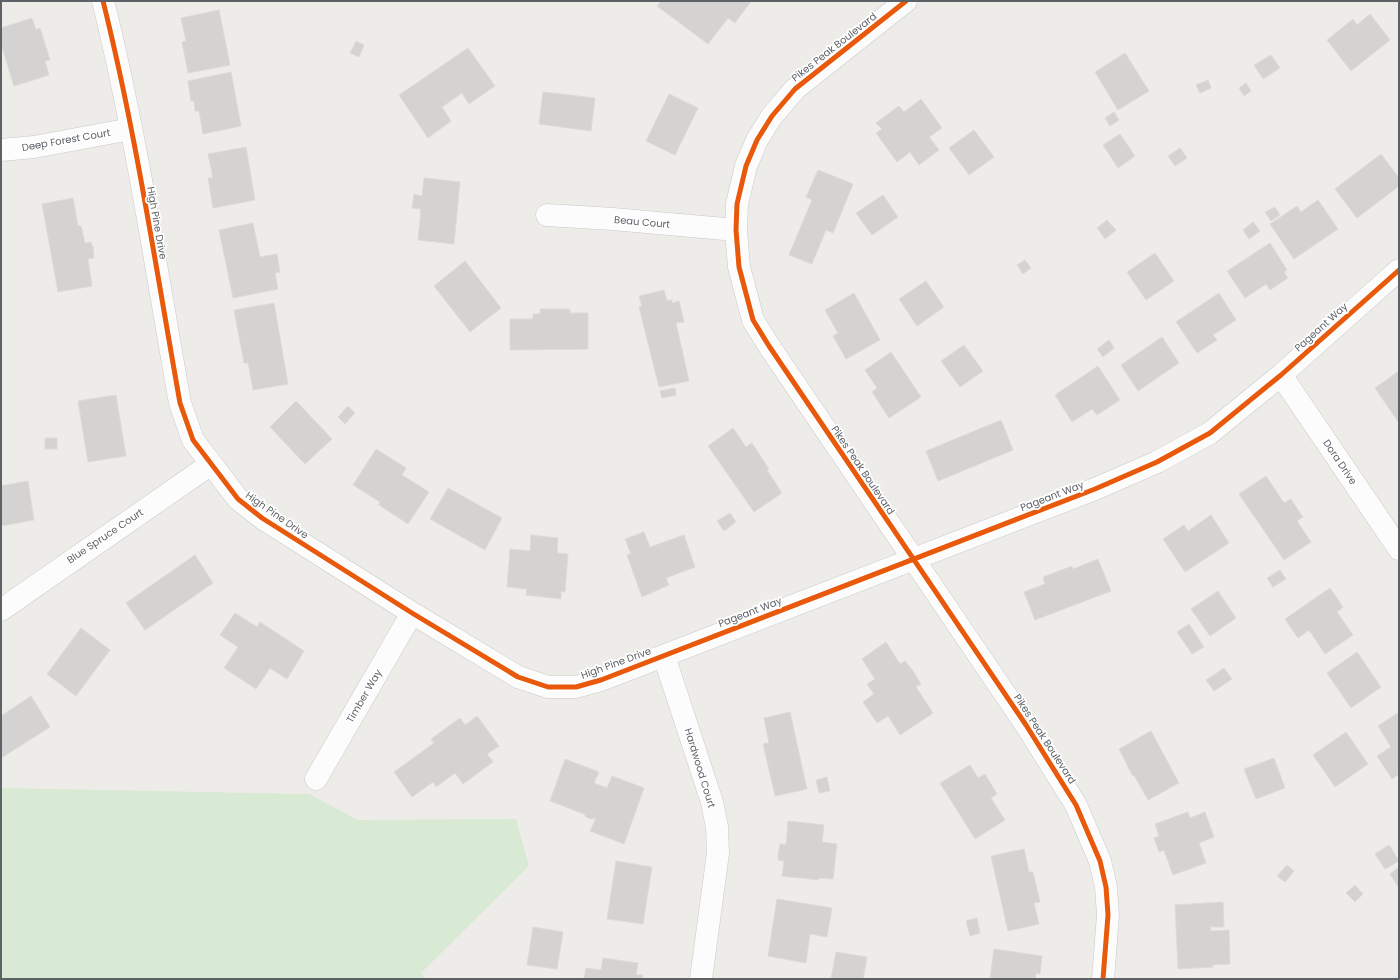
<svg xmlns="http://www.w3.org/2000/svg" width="1400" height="980" font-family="Poppins,sans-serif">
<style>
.green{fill:#d8ead3}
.building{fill:#d4d3d1;stroke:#dddbd8}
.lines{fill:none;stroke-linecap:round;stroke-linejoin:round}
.minor-casing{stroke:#c9c9c9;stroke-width:23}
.minor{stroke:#fcfcfc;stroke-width:22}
.cycleway-casing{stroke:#fff;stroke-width:8}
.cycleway{stroke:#e8590c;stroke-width:5}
.labels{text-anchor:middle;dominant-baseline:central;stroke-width:3.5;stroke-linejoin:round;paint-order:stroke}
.street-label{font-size:10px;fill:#5d6267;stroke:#fff}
</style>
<rect width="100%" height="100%" fill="#eeece8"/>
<path class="green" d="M1,788L309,794L358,820L516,819L529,866L421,973L426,979H1Z"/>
<path class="building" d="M661,1H751L735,23L728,18L708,44L657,6Z
M219,10L230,65L188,73L182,42L186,41L181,18Z
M1370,14L1390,40L1351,71L1327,40L1353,19L1357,25Z
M32,18L36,30L40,28L50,60L45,61L49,75L14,86L1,44V28Z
M356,41L364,45L359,57L350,53Z
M468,48L495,86L469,104L462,93L442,107L451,121L428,138L399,95Z
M1125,53L1149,91L1118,110L1095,72Z
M1271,55L1280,68L1263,79L1254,65Z
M231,72L241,126L203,134L199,111H195L194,101H191L188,81Z
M1208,80L1211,88L1200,93L1196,85Z
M1246,83L1251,91L1244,96L1239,88Z
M543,92L595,98L591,131L539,124Z
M669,94L698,108L675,155L646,141Z
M921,99L942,128L929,137L939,150L919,165L910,152L897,162L876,133L882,129L876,123L899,106L904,112Z
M1114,112L1119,120L1110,126L1105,118Z
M974,130L994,157L969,175L949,148Z
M1120,134L1135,156L1118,168L1103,145Z
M246,147L255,200L213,208L208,178H213L208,154Z
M1180,148L1187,158L1175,166L1168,156Z
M1381,154L1399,178V186L1357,218L1335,189Z
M818,170L853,184L833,233L826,230L812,264L789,255L812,200L806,197Z
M424,178L460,182L454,244L418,240L421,209L412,208L414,194L422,196Z
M883,195L898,217L872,235L856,213Z
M73,198L78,226H81L85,243L91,242L93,247L94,258L88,259L92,286L58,292L42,204Z
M1318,200L1338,229L1294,259L1270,224L1297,206L1301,212Z
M1275,207L1280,215L1271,221L1265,212Z
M1107,220L1116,230L1105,239L1097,228Z
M1253,222L1260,231L1249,239L1243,230Z
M253,223L260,257L277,254L280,272L275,273L278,289L233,298L219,230Z
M1270,243L1287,270L1284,272L1288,278L1270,290L1266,284L1245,298L1227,271Z
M1155,253L1174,281L1146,300L1127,272Z
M1025,260L1031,268L1023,274L1017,265Z
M465,261L501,308L470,332L434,286Z
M926,281L944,307L917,326L899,299Z
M664,290L667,301L672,300V303L679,301L684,322L676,323L689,381L659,387L639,307L642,306L639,296Z
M854,293L880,340L846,359L833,336L838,333L825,310Z
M1219,293L1236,320L1213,335L1217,340L1197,353L1176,322Z
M274,303L288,384L253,390L248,363H244L234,310Z
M540,309H570V313H588V349L510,350V319H533V314H540Z
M1162,337L1179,363L1138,391L1121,365Z
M1109,340L1114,348L1103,357L1097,349Z
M964,345L983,371L960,387L941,361Z
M891,352L921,397L889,418L872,392L877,388L865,370Z
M1098,366L1120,400L1097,415L1092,409L1072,422L1055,395Z
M1399,371V423L1375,388Z
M675,388L676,395L662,398L660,391Z
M116,395L126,456L88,462L78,401Z
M296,401L332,439L305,464L270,427Z
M348,406L355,413L345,424L338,417Z
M1001,420L1013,450L938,481L926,451Z
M733,428L746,447L752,443L769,469L767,470L782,493L754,512L708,446Z
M45,438H57V449H45Z
M376,449L406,468L402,475L429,492L408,524L379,505L380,502L353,485Z
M1266,476L1284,503L1291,499L1300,513L1303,517L1297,521L1311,542L1284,560L1239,494Z
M28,481L34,520L1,526V486Z
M448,488L502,518L485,550L430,519Z
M730,513L736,522L724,531L717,521Z
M1211,515L1229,543L1185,572L1163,539L1184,525L1188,531Z
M644,532L650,547L684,535L695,567L666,578L669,585L642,597L627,555L631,554L625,539Z
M531,535L558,538L557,553L568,554L565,592L561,591V599L526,595L527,589L507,587L510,549L530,551Z
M195,555L213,583L145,630L126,603Z
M1098,559L1111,591L1035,620L1024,592L1045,584L1043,577L1072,566L1073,569Z
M1280,570L1286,579L1273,587L1267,578Z
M1330,588L1343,607L1337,612L1353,635L1325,654L1309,630L1298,638L1285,619Z
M1218,591L1236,618L1210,636L1191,609Z
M235,613L257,627L260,622L304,651L287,679L270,668L256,689L224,668L238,647L220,635Z
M1189,624L1204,647L1192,654L1177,632Z
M81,628L110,650L76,696L47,674Z
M886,642L900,664L905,661L913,671L921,684L916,687L933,713L900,735L888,716L877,723L863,702L874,694L867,684L875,679L862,659Z
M1357,652L1381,687L1351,708L1327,673Z
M1224,668L1232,679L1214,691L1206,680Z
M31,696L50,727L1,758V716Z
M790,712L807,789L775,796L763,744L769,743L764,718Z
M1399,712V774L1392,779L1377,756L1391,747L1378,726Z
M477,716L499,746L487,754L493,762L463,784L455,773L436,787L433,782L412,797L394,772L434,743L431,739L460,718L465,725Z
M1151,731L1179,783L1148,800L1134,775L1133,776L1131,773L1119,749Z
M1346,732L1368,764L1335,787L1313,755Z
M1274,758L1285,788L1256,799L1244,769Z
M565,759L599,772L594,783L607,788L612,776L644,788L624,844L590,831L596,818L591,819L586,817L584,814L550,801Z
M970,765L978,778L985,774L997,794L991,798L1005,820L975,839L940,783Z
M827,777L830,791L819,793L816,780Z
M1188,812L1190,818L1205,812L1214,837L1199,843L1206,863L1173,875L1164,850L1159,852L1154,838L1159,836L1155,824Z
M788,821L824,825L822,842L837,844L833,879L819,878V880L782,876L784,861L778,860V855L780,844L786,845Z
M1389,845L1399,861L1385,869L1375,854Z
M1024,849L1029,872H1033L1040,902L1034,903L1039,924L1008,931L991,856Z
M616,861L652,867L643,924L607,919Z
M1287,865L1294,871L1285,882L1277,876Z
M1399,867V888L1390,874Z
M1355,885L1363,894L1355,902L1346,893Z
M777,899L832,908L827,937L810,934L806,963L768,956Z
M1223,902L1224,927H1210L1211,931L1229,930L1230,964L1212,965L1213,967L1178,969L1175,905Z
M977,918L980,933L970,936L966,921Z
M533,927L563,932L557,969L527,965Z
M994,949L1042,956L1040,974L1036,973L1035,979H990Z
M836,952L867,957L863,979H831Z
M603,958L638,963L636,975H643L642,979H584L586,968L601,970Z"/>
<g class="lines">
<defs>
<path id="minor" d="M103,1C136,133 156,269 180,403L193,440L238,499L262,518L412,613L518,677L548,687H576L601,680L1095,489L1157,462L1210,433L1281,375L1399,270
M906,1L795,89L772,116L757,140L746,166L737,204L736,230L739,267L753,320L769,346L1026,725L1076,805L1100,861L1106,887L1108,915L1103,979
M1,150L34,147L131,129
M547,215L613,219L736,230
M1281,375L1399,549
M1,610L211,464
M664,656L712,802L717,827L718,853L701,979
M316,779L412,613"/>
</defs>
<use href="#minor" class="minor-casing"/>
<use href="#minor" class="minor"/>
<defs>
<path id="cycleway" d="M103,1C136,133 156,269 180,403L193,440L238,499L262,518L412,613L518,677L548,687H576L601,680L1095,489L1157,462L1210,433L1281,375L1399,270
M906,1L795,89L772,116L757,140L746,166L737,204L736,230L739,267L753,320L769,346L1026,725L1076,805L1100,861L1106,887L1108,915L1103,979"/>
</defs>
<use href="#cycleway" class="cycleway-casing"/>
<use href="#cycleway" class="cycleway"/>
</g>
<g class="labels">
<g class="street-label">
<text transform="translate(834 47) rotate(-38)">Pikes Peak Boulevard</text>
<text transform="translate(66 140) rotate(-10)">Deep Forest Court</text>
<text transform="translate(642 222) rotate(5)">Beau Court</text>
<text transform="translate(157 223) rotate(80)">High Pine Drive</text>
<text transform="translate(1321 327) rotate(-42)">Pageant Way</text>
<text transform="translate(1340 462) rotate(56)">Dora Drive</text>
<text transform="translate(863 470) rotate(56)">Pikes Peak Boulevard</text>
<text transform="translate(1052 496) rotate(-21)">Pageant Way</text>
<text transform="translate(277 515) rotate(35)">High Pine Drive</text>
<text transform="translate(105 536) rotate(-34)">Blue Spruce Court</text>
<text transform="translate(750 612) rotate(-21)">Pageant Way</text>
<text transform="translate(616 663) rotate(-20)">High Pine Drive</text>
<text transform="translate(364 696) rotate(-60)">Timber Way</text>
<text transform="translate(1045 739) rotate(57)">Pikes Peak Boulevard</text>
<text transform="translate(700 768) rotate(73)">Hardwood Court</text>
</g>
</g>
<rect width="1400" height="980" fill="none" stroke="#5d6267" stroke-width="4"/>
</svg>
